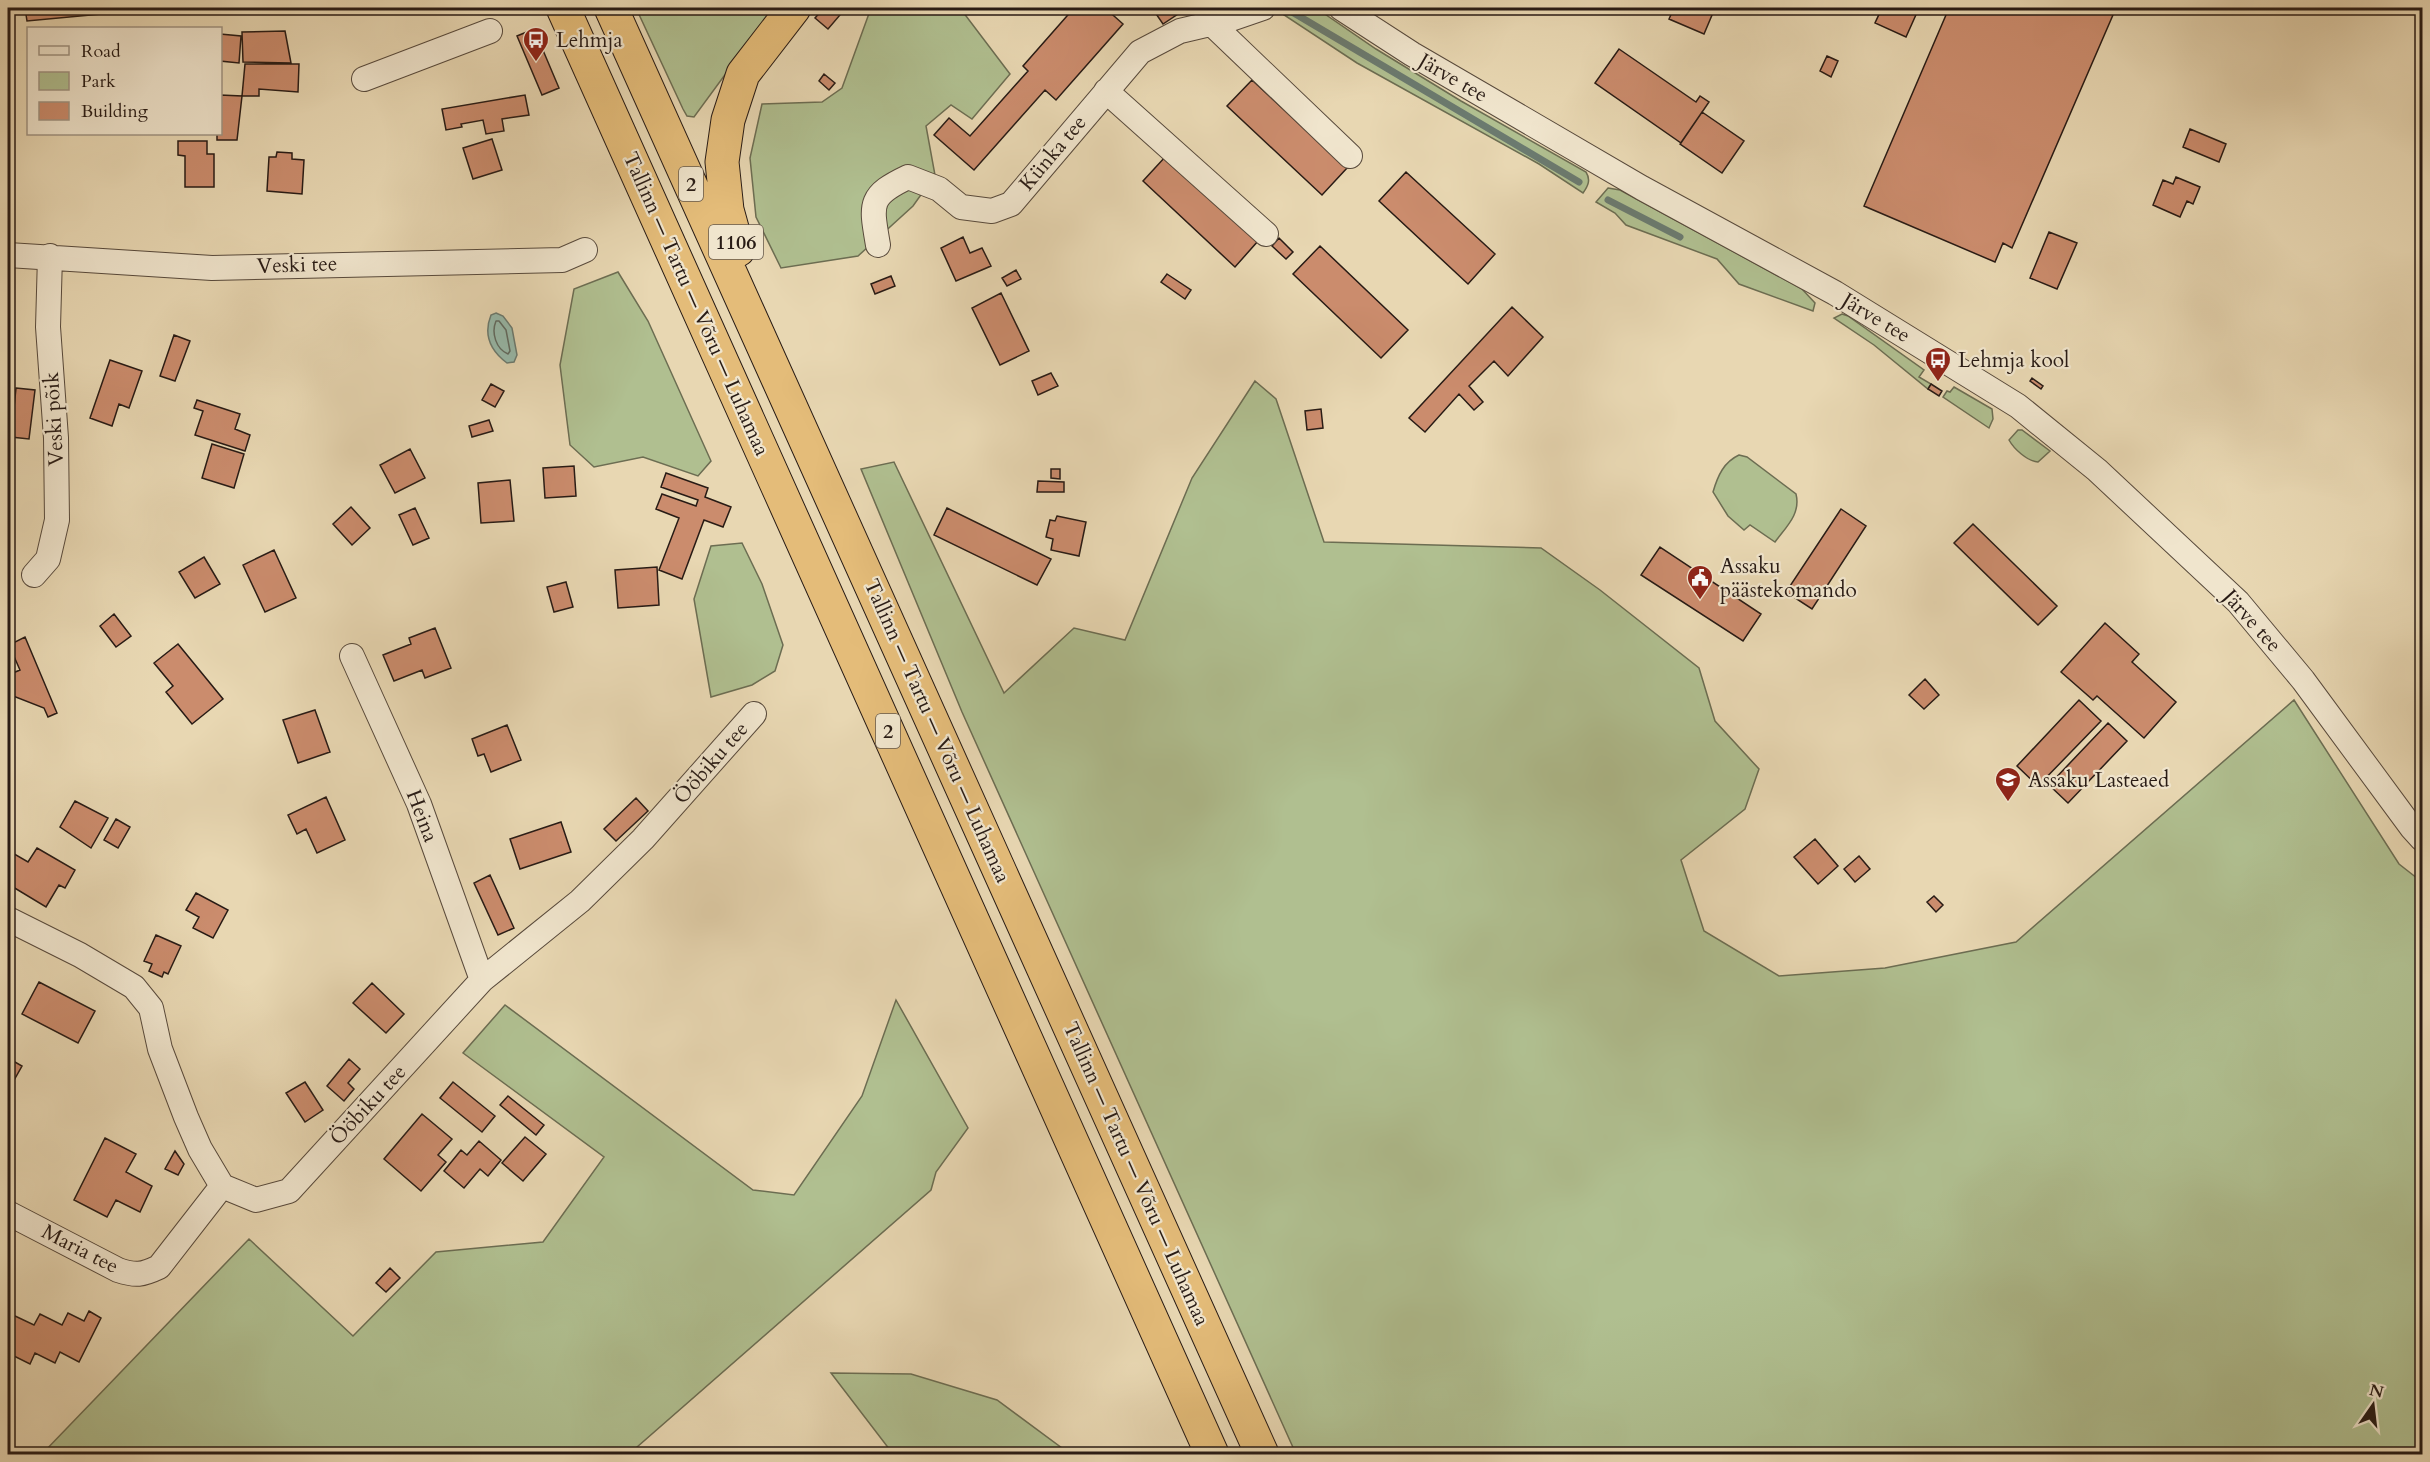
<svg xmlns="http://www.w3.org/2000/svg" width="2430" height="1462" font-family="Cardo,serif">
<style>
.green{fill:#b0bf90;stroke:#6c6d52;stroke-width:1.5}
.water{fill:#97baab;stroke:#6b7a6f;stroke-width:1.5}
.lines{fill:none;stroke-linecap:round;stroke-linejoin:round}
.shore{stroke:#606a60;stroke-width:1.5}
.stream{stroke:#6b7a6f;stroke-width:7}
.building{fill:#cb8c6d;stroke:#281b15;stroke-width:1.5}
.minor-casing{stroke:#584a3c;stroke-width:26}
.highway-casing{stroke:#281b15;stroke-width:35}
.minor{stroke:#f0e5cd;stroke-width:24}
.highway{stroke:#e4bc79;stroke-width:33}
.labels{text-anchor:middle;dominant-baseline:central;stroke-width:4.5;stroke-linejoin:round;paint-order:stroke}
.shield{fill:#f0e5cd;stroke:#64584c;stroke-width:1.5}
.shield-label{font-size:20px;font-weight:bold;fill:#281b15}
.poi-label{font-size:21px;fill:#281b15;stroke:#f0e5cd;text-anchor:start}
.street-label{font-size:21px;fill:#281b15;stroke:#f0e5cd}
</style>
<rect width="100%" height="100%" fill="#e8d7b2"/>
<filter id="stains"><feTurbulence type="fractalNoise" baseFrequency=".00333" numOctaves="4"/><feColorMatrix values="0 0 0 0 .2 0 0 0 0 .09 0 0 0 0 .02 0 0 0 .5 -.17"/></filter>
<radialGradient id="worn" r=".72"><stop offset=".6" stop-color="#630" stop-opacity="0"/><stop offset="1" stop-color="#630" stop-opacity=".3"/></radialGradient>
<path class="green" d="M636,8H774L694,117L687,116L683,109Z
M871,8H960L1010,74L972,119L951,105L926,126L935,175L913,206L858,256L781,268L756,217L750,158L762,104L822,102L842,88Z
M1278,8H1316L1376,49L1461,101L1586,172C1591,180 1588,186 1583,193L1539,164L1357,63L1275,9Z
M1608,188L1620,190L1802,289L1815,303L1813,311L1739,284L1717,259L1626,225L1615,213L1596,202Z
M618,272L648,321L711,461L698,476L643,457L594,467L570,445L560,365L574,289Z
M1842,314L1848,316L1924,370L1919,377L1931,384L1928,389L1874,345L1834,318Z
M1255,381L1276,399L1324,542L1541,548L1600,590L1699,668L1715,721L1759,769L1745,809L1681,860L1704,931L1779,976L1885,968L2016,942L2294,700L2399,864L2422,882V1454H1296L962,712L861,469L894,462L1004,693L1074,628L1125,640L1192,478Z
M1954,387L1992,409L1993,419L1989,428L1943,397L1947,391L1950,392Z
M2018,430H2022L2050,451L2038,462C2027,461 2014,449 2009,440Z
M1739,455L1747,457L1796,494C1801,514 1786,527 1775,542L1750,525L1744,530L1728,516L1713,492C1718,475 1724,462 1739,455Z
M742,543L762,584L783,645L775,671L752,685L711,697L694,599L711,546Z
M896,1000L968,1128L936,1172L931,1190L629,1454H42L249,1239L353,1336L436,1252L543,1242L604,1157L463,1053L505,1005L753,1190L794,1195L862,1096Z
M831,1373L911,1374L997,1400L1070,1454H893Z"/>
<path class="water" d="M496,313L503,316L512,328L517,355L514,362L507,363C491,351 483,335 491,315Z"/>
<g class="lines">
<path class="shore" d="M496,321H499L506,330L510,351L508,354C496,349 491,333 496,321Z"/>
<path class="stream" d="M1287,9L1579,182
M1608,200L1680,237"/>
</g>
<path class="building" d="M25,8H133V11L27,21Z
M824,8H830L840,15L828,29L815,18Z
M1074,8H1105L1123,24L1056,100L1045,90L974,170L934,135L949,118L970,136L1028,71L1023,66Z
M1152,8H1174L1178,14L1163,24Z
M1674,8H1715L1704,34L1669,19Z
M1882,8H1919L1906,37L1875,23Z
M1949,8H2116L2012,248L2003,243L1995,262L1864,206Z
M534,29L559,88L542,95L517,36Z
M285,31L291,63L243,62L242,32Z
M220,34L241,36L239,63L220,61Z
M1619,49L1696,102L1700,96L1709,102L1681,143L1595,83Z
M1827,56L1838,61L1831,77L1820,71Z
M245,64H299L298,92L259,89V96H242Z
M824,74L835,83L829,90L819,81Z
M1252,80L1347,168L1322,195L1227,106Z
M220,95L242,96L237,140H217V134H220Z
M525,95L529,115L502,119L504,131L486,134L483,120L461,124L462,127L446,130L442,109Z
M1702,112L1744,141L1722,173L1680,144Z
M2190,129L2226,144L2219,162L2183,147Z
M492,139L502,170L473,179L463,148Z
M178,141H207V154H214V187H185V156L178,155Z
M277,152L292,153V159L304,160L302,194L267,191L269,157H276Z
M1166,156L1258,241L1235,267L1143,181Z
M1406,172L1495,254L1468,284L1379,201Z
M2176,177L2200,187L2193,204L2187,201L2180,217L2153,205L2163,180L2173,184Z
M2049,232L2077,243L2057,289L2030,278Z
M963,237L970,253L982,248L991,266L956,281L941,248Z
M1279,238L1293,252L1286,259L1272,246Z
M1320,246L1408,330L1381,358L1293,274Z
M1016,270L1021,279L1007,286L1002,278Z
M1167,274L1191,290L1185,299L1161,282Z
M891,276L895,286L875,294L871,284Z
M1001,293L1029,351L1000,365L972,308Z
M1512,307L1543,337L1508,376L1494,361L1469,386L1483,402L1474,410L1459,394L1425,432L1409,418Z
M174,335L190,341L175,381L160,376Z
M110,360L142,371L129,408L119,404L112,426L90,418Z
M1051,373L1058,386L1038,395L1032,381Z
M2032,378L2043,386L2041,389L2030,381Z
M491,384L504,391L495,407L482,400Z
M1931,384L1942,391L1939,396L1928,389Z
M16,388L35,390L29,439L11,437Z
M197,400L240,414L235,429L250,435L245,451L195,435L203,411L194,408Z
M1321,409L1323,428L1307,430L1305,411Z
M489,420L493,431L472,437L469,426Z
M212,444L244,454L234,488L202,478Z
M410,449L425,478L395,493L380,465Z
M574,466L576,496L545,498L543,468Z
M1051,469H1060V479L1051,478Z
M666,473L708,488L705,497L731,507L723,527L704,520L682,579L659,570L679,518L656,509L662,494L696,506L698,500L661,487Z
M510,480L514,521L481,523L478,483Z
M1038,481L1064,482V492H1037Z
M351,507L370,528L352,545L333,524Z
M415,508L429,538L413,545L399,515Z
M947,508L1051,559L1037,585L934,535Z
M1841,509L1866,526L1812,609L1786,592Z
M1057,516L1086,522L1079,556L1051,550L1053,539L1046,537L1050,520L1055,521Z
M1973,524L2057,606L2038,625L1954,543Z
M1660,547L1761,614L1743,641L1641,575Z
M274,550L296,598L265,612L243,565Z
M204,557L220,584L195,598L179,572Z
M657,567L659,605L618,608L615,570Z
M566,582L573,607L554,612L547,587Z
M114,614L131,636L116,647L100,626Z
M2105,623L2139,654L2132,662L2176,702L2144,738L2097,696L2093,700L2061,672Z
M435,628L451,668L425,678L422,670L394,681L383,655L411,644L409,638Z
M25,637L57,713L48,717L44,708L8,694V675L20,670L9,645Z
M178,644L223,699L192,724L166,692L173,686L154,663Z
M1925,679L1939,695L1924,709L1909,695Z
M2079,700L2101,721L2038,786L2017,766Z
M315,710L330,752L298,763L283,720Z
M2108,723L2127,741L2068,803L2049,785Z
M507,725L521,760L491,772L484,754L478,756L472,739Z
M326,797L345,840L317,853L306,829L297,834L288,815Z
M636,798L648,811L616,841L604,829Z
M75,801L108,818L91,848L60,827Z
M116,819L130,827L118,848L104,840Z
M561,822L571,852L520,869L510,839Z
M1815,839L1838,866L1818,884L1794,857Z
M37,848L75,870L65,888L59,885L46,907L8,884V858L11,852L28,862Z
M1859,856L1870,869L1855,882L1844,869Z
M490,875L514,928L498,935L474,883Z
M196,893L228,910L213,938L193,928L199,917L186,910Z
M1934,896L1943,905L1936,912L1927,902Z
M156,935L181,946L168,974L164,972L162,977L149,971L152,964L144,961Z
M39,982L95,1011L78,1043L22,1014Z
M372,983L404,1014L386,1033L353,1003Z
M8,1058L22,1066L13,1082L8,1079Z
M349,1059L360,1069L348,1083L354,1089L344,1101L327,1086Z
M305,1082L323,1110L305,1122L286,1093Z
M453,1082L495,1116L482,1132L440,1098Z
M508,1096L544,1125L536,1135L500,1105Z
M422,1114L452,1139L438,1155L446,1162L421,1191L384,1159Z
M525,1137L546,1154L523,1181L502,1163Z
M105,1138L136,1154L126,1172L152,1186L140,1212L116,1200L107,1217L74,1200Z
M479,1141L501,1160L488,1176L480,1169L464,1188L444,1171L461,1150L467,1155Z
M175,1151L184,1164L178,1175L165,1169Z
M390,1268L400,1278L386,1292L376,1283Z
M89,1311L101,1318L79,1362L60,1352L55,1363L35,1353L30,1364L8,1353V1355V1323L13,1315L34,1325L40,1314L62,1325L68,1313L84,1321Z"/>
<g class="lines">
<defs>
<path id="minor" d="M1341,8L1412,54L1642,188L1835,293L2018,406L2097,470L2238,602L2303,680L2412,828L2422,839
M1212,24L1350,156
M364,79L490,31
M1106,91L1266,234
M878,245C871,204 868,196 908,177L939,189L961,207L992,211L1011,204L1140,52L1180,31L1231,19L1263,8
M8,255L212,268L562,260L585,250
M34,575L48,559L57,520L56,438L48,327L50,256
M352,656L419,804L482,980
M8,919L80,955L134,987L151,1008L160,1049L186,1117L200,1149L222,1186L256,1200L289,1191L482,980L580,901L643,839L754,714
M8,1213L118,1270C136,1276 142,1275 159,1267L222,1186"/>
<path id="highway" d="M563,8L1212,1454
M611,8L1262,1454
M738,250L727,210L722,162L728,120L743,74L794,8"/>
</defs>
<use href="#minor" class="minor-casing"/>
<use href="#highway" class="highway-casing"/>
<use href="#minor" class="minor"/>
<use href="#highway" class="highway"/>
</g>
<defs>
<symbol id="bus-pin" viewBox="-11 -11 22 30"><path d="M0 17L-7.5 6A9.5 9.5 0 1 1 7.5 6Z" fill="#8f2418" stroke="#f0e5cd"/><path d="M-5-6H5V4H4V6H2V4H-2V6H-4V4H-5ZM-3.5-4V0h7V-4ZM-3.5 1.2v1.5H-2V1.2ZM2 1.2v1.5H3.5V1.2Z" fill="#fff"/></symbol>
<symbol id="civic-pin" viewBox="-11 -11 22 30"><path d="M0 17L-7.5 6A9.5 9.5 0 1 1 7.5 6Z" fill="#8f2418" stroke="#f0e5cd"/><path d="M-.6-6.5H3V-4.5H.6V-3L4-1V1h2V6H-6V1h2V-1L-.6-3ZM-1.2 2.5V6h2.4V2.5Z" fill="#fff"/></symbol>
<symbol id="school-pin" viewBox="-11 -11 22 30"><path d="M0 17L-7.5 6A9.5 9.5 0 1 1 7.5 6Z" fill="#8f2418" stroke="#f0e5cd"/><path d="M0-5L7-2L0 1L-7-2ZM-4 1L0 2.5L4 1V4Q0 6-4 4Z" fill="#fff"/></symbol>
</defs>
<g fill-rule="evenodd">
<use href="#bus-pin" x="521" y="25" width="30" height="40"/>
<use href="#bus-pin" x="1923" y="345" width="30" height="40"/>
<use href="#civic-pin" x="1685" y="563" width="30" height="40"/>
<use href="#school-pin" x="1993" y="765" width="30" height="40"/>
</g>
<g class="labels">
<g class="shield">
<rect x="679" y="167" width="24" height="34" rx="4.5"/>
<rect x="709" y="225" width="54" height="34" rx="4.5"/>
<rect x="876" y="714" width="24" height="34" rx="4.5"/>
</g>
<g class="shield-label">
<text x="691" y="184">2</text>
<text x="736" y="242">1106</text>
<text x="888" y="731">2</text>
</g>
<g class="poi-label">
<text x="556" y="40">Lehmja</text>
<text x="1958" y="360">Lehmja kool</text>
<text x="1720" y="566">Assaku<tspan x="1720" dy="24">päästekomando</tspan></text>
<text x="2028" y="780">Assaku Lasteaed</text>
</g>
<g class="street-label">
<text transform="translate(1453 78) rotate(30)">Järve tee</text>
<text transform="translate(1053 153) rotate(-50)">Künka tee</text>
<text transform="translate(297 265) rotate(-2)">Veski tee</text>
<text transform="translate(696 304) rotate(66)">Tallinn — Tartu — Võru — Luhamaa</text>
<text transform="translate(1876 318) rotate(31)">Järve tee</text>
<text transform="translate(54 419) rotate(-93)">Veski põik</text>
<text transform="translate(2252 621) rotate(48)">Järve tee</text>
<text transform="translate(937 731) rotate(66)">Tallinn — Tartu — Võru — Luhamaa</text>
<text transform="translate(711 763) rotate(-49)">Ööbiku tee</text>
<text transform="translate(422 816) rotate(69)">Heina</text>
<text transform="translate(368 1105) rotate(-47)">Ööbiku tee</text>
<text transform="translate(1136 1174) rotate(66)">Tallinn — Tartu — Võru — Luhamaa</text>
<text transform="translate(80 1249) rotate(27)">Maria tee</text>
</g>
</g>
<rect width="2430" height="1462" fill="none" stroke="#e8d7b2" stroke-width="30"/>
<rect x="9" y="9" width="2412" height="1444" fill="none" stroke="#281b15" stroke-width="3"/>
<rect x="15" y="15" width="2400" height="1432" fill="none" stroke="#281b15" stroke-width="1.5"/>
<rect x="27" y="27" width="195" height="108" fill="#f0e5cd" stroke="#a09483" stroke-width="1.5"/>
<rect x="39" y="46" width="30" height="9" fill="#f0e5cd" stroke="#a09483" stroke-width="1.5"/>
<text x="81" y="57" font-size="18" fill="#281b15">Road</text>
<rect x="39" y="72" width="30" height="18" fill="#b0bf90" stroke="#a09483" stroke-width="1.5"/>
<text x="81" y="87" font-size="18" fill="#281b15">Park</text>
<rect x="39" y="102" width="30" height="18" fill="#cb8c6d" stroke="#a09483" stroke-width="1.5"/>
<text x="81" y="117" font-size="18" fill="#281b15">Building</text>
<g transform="translate(2373 1405) rotate(14)" stroke="#f0e5cd" stroke-width="4.5" paint-order="stroke">
<path d="M0-4.5L10 22L0 15L-10 22Z" fill="#281b15"/>
<text y="-9" font-size="16" font-weight="bold" text-anchor="middle" fill="#281b15">N</text>
</g>
<rect width="100%" height="100%" filter="url(#stains)"/>
<rect width="100%" height="100%" fill="url(#worn)"/>
</svg>
